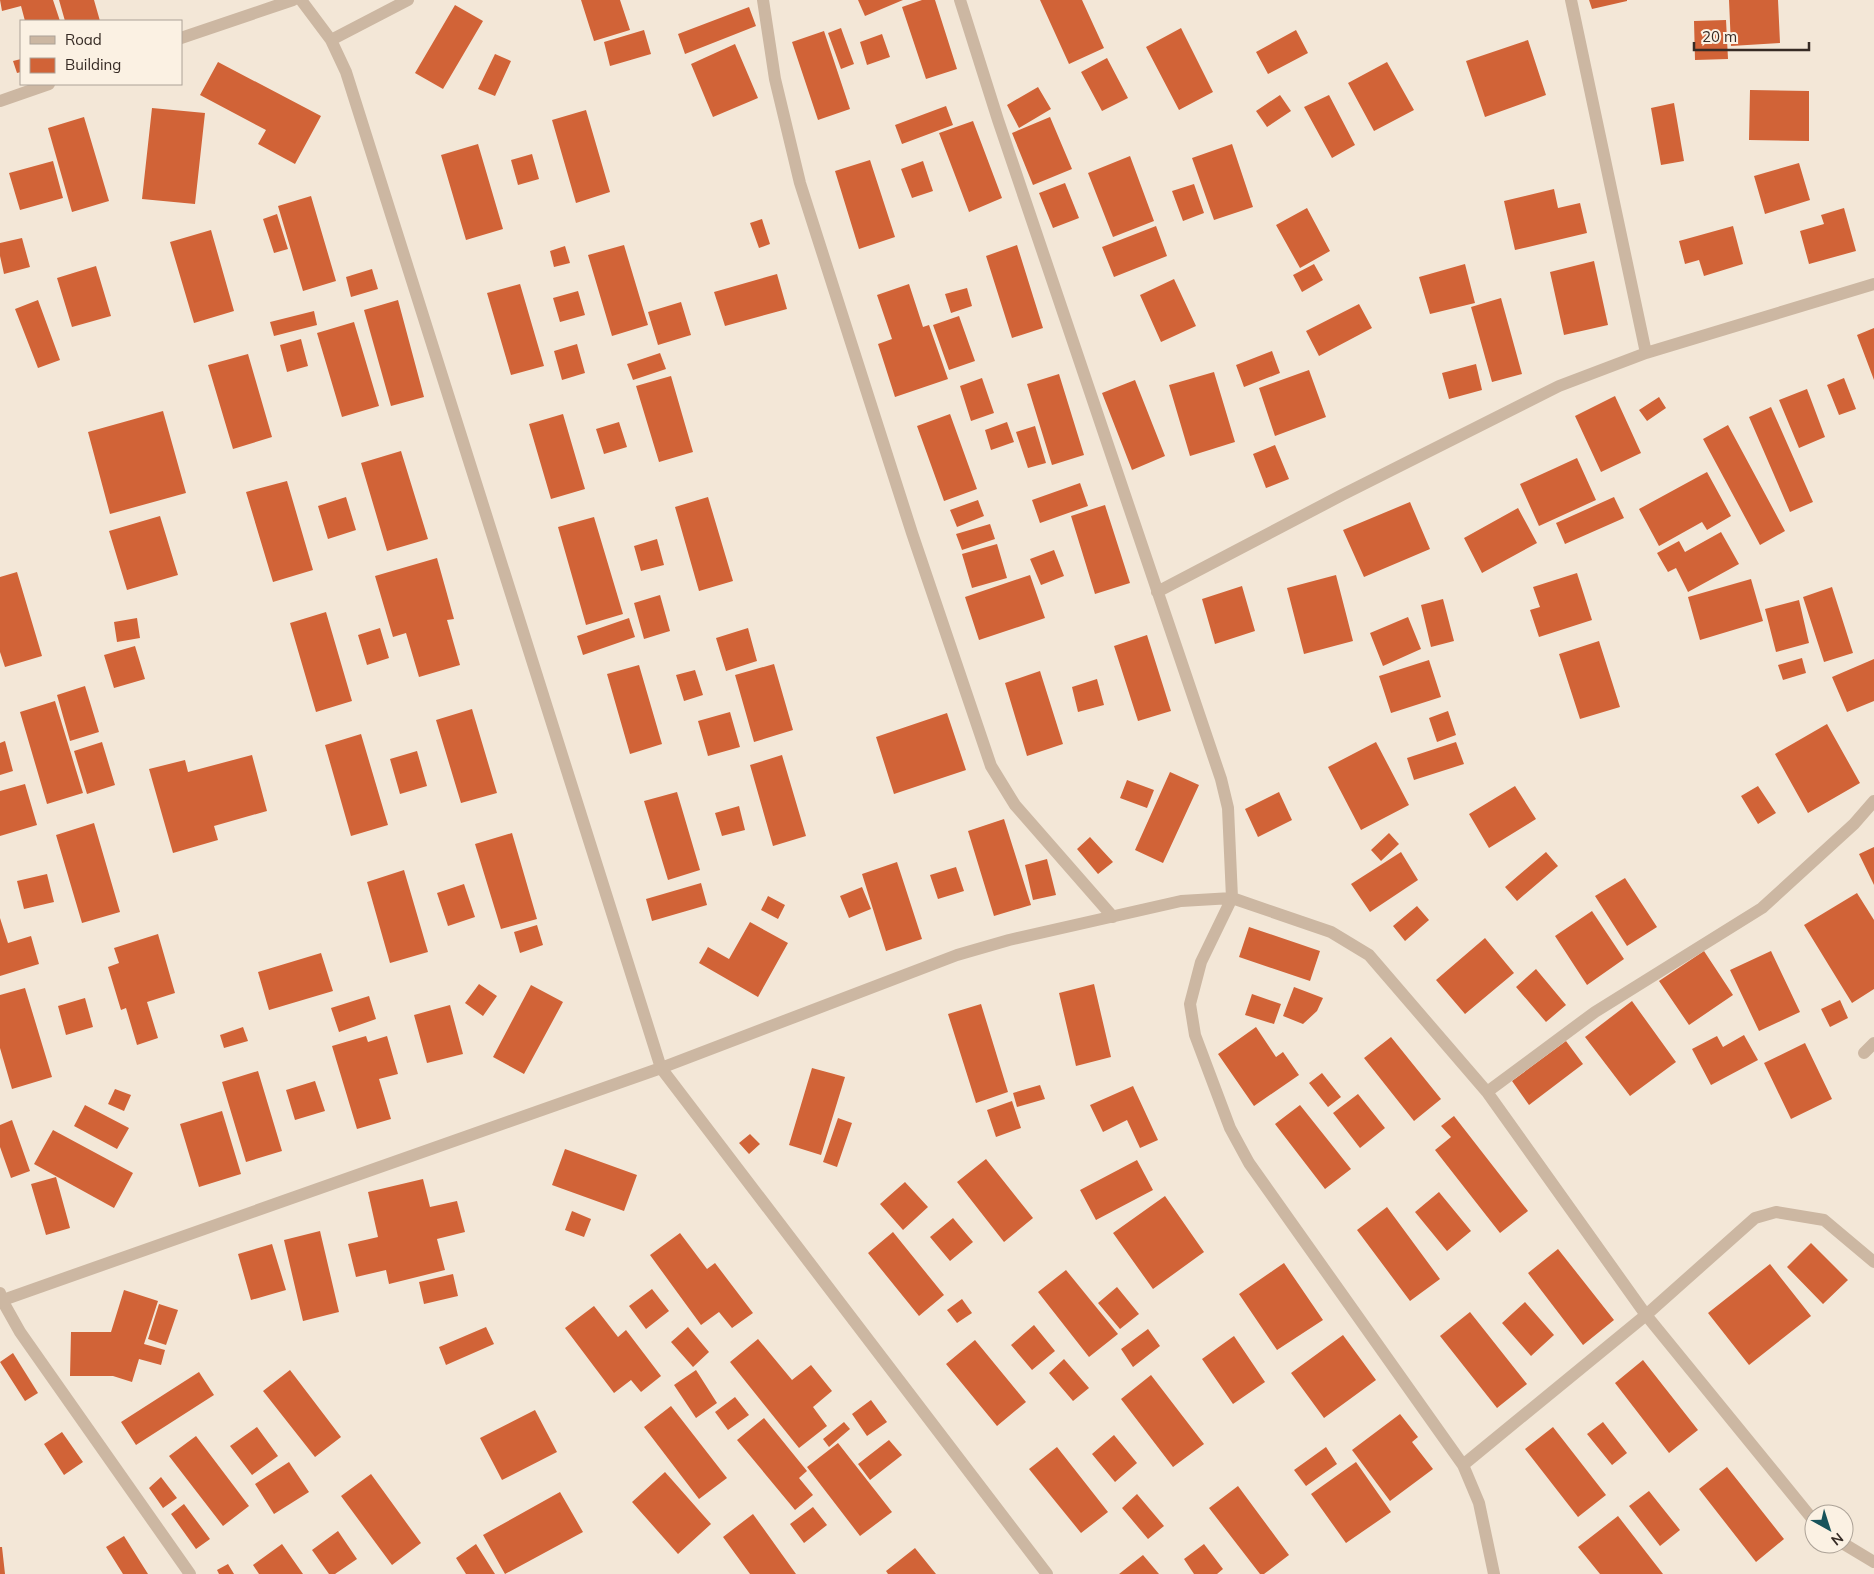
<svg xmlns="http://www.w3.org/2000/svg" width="1874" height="1574" font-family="Mulish,sans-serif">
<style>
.building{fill:#d16337}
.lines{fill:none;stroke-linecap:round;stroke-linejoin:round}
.minor{stroke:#ccb7a2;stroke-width:12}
</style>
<rect width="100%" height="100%" fill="#f3e7d7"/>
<path class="building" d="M0,0H53L60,21H25L21,6L2,11Z
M59,0H94L100,21H65Z
M581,0H620L630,30L594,41Z
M858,0H903L865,16Z
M922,0H935L957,69L926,79L902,7Z
M1040,0H1082L1104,48L1069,64Z
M1589,0H1627V1L1592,9Z
M1729,0H1778L1780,43L1731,46Z
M455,5L483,21L443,89L415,73Z
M749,7L756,26L685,54L678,34Z
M1726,20L1728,59L1695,60L1694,21Z
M841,28L854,64L841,69L828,33Z
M1181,28L1213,92L1179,110L1146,47Z
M644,30L651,54L610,66L604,42Z
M1296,30L1308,53L1268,74L1256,52Z
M824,31L850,109L818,120L792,42Z
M882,34L890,57L867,65L860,42Z
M1528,40L1546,95L1485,117L1466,61Z
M735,44L758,98L713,117L691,64Z
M495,54L511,61L495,96L478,89Z
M1107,58L1128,98L1102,111L1081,72Z
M21,59V72L17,73L13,61Z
M218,62L321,116L295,164L258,144L266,130L200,95Z
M1387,62L1414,110L1374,131L1348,83Z
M1038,87L1051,109L1019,128L1007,105Z
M1750,90L1809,91V141L1749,140Z
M1280,95L1291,111L1267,127L1256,111Z
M1329,95L1355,145L1332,158L1304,107Z
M1674,103L1684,161L1661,165L1651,108Z
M946,106L953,125L902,144L895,125Z
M152,108L205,113L195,204L142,199Z
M586,110L610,192L576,203L552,120Z
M84,117L109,201L72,212L48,128Z
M1050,117L1072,169L1033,185L1012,133Z
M973,121L1002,198L969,212L939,133Z
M478,144L503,229L466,240L441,155Z
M1232,144L1253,207L1214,220L1192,158Z
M532,154L539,179L518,185L511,160Z
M1130,156L1154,221L1113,237L1088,173Z
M870,160L895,237L859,249L835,171Z
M53,161L63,198L20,210L9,173Z
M923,161L933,191L912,198L901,169Z
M1799,163L1810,200L1765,214L1754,176Z
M1065,183L1079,218L1053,228L1039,193Z
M1194,184L1204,213L1183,221L1172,191Z
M1554,189L1558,208L1580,203L1587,233L1515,250L1504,201Z
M311,196L336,281L303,291L278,206Z
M1307,208L1330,251L1300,268L1276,225Z
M1844,208L1856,251L1809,264L1800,231L1824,224L1821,215Z
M277,214L288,249L274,253L263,219Z
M762,219L770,244L759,248L750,223Z
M1156,226L1167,256L1114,277L1102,247Z
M1733,226L1743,264L1704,276L1699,260L1685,264L1679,241Z
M211,230L234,311L194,323L170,242Z
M22,238L30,267L4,274L0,256V243Z
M624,245L648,325L612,336L588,255Z
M1017,245L1043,328L1012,338L986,256Z
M565,246L570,263L554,267L550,251Z
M1594,261L1608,325L1564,335L1550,272Z
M1314,264L1323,280L1302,292L1293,275Z
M1465,264L1475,303L1430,314L1419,277Z
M96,266L111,316L72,327L57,278Z
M372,269L378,289L351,297L346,277Z
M777,274L787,309L725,326L714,292Z
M1174,279L1196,326L1161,342L1140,295Z
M520,284L544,366L511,375L487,293Z
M909,284L923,327L929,325L948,379L895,397L878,344L892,339L877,295Z
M967,288L972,306L951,313L945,294Z
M578,291L585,315L560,322L553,298Z
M1501,298L1522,374L1492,382L1471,307Z
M38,300L60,360L38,368L15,309Z
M398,300L424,397L391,406L364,310Z
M681,302L691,335L658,345L648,312Z
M1359,304L1372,328L1319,356L1306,331Z
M314,311L317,325L274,336L270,322Z
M959,316L975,361L949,370L933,325Z
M354,322L379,406L342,417L317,333Z
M1874,328V380L1857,335Z
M301,339L308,366L287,372L280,345Z
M577,344L585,373L562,380L554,351Z
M1272,351L1280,373L1244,387L1236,365Z
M660,353L666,369L633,380L627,364Z
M248,354L272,437L233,449L208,365Z
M1476,364L1482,390L1449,399L1442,373Z
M1309,370L1326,417L1275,436L1259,388Z
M1214,372L1235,442L1190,456L1169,385Z
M1059,374L1084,455L1052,465L1027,384Z
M671,376L693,452L659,462L636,386Z
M982,378L994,413L971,421L960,386Z
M1844,378L1856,409L1839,415L1827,385Z
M1135,380L1165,456L1132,470L1102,393Z
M1807,389L1825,437L1799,448L1779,400Z
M1615,396L1641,453L1601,472L1575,416Z
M1659,397L1666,408L1647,421L1639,410Z
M1771,407L1813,502L1790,512L1749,417Z
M163,411L186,493L110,514L88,432Z
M563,414L585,489L551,499L529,424Z
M950,414L977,489L944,501L917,426Z
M619,422L627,447L604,454L596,429Z
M1007,422L1014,442L991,450L985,430Z
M1728,425L1785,531L1760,545L1703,439Z
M1035,426L1046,463L1028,468L1016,432Z
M1275,445L1289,479L1266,488L1253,454Z
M401,451L428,539L387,551L361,463Z
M1577,458L1596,500L1539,526L1520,484Z
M1707,472L1731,516L1707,530L1702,522L1659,546L1639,509Z
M287,481L313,570L273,582L246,492Z
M1080,483L1088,506L1040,523L1032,500Z
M346,497L356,530L328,539L318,506Z
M708,497L733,581L699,591L675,507Z
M1614,497L1624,518L1565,544L1556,523Z
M978,500L984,516L957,527L950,510Z
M1410,502L1430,549L1364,577L1343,530Z
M1105,505L1130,583L1095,594L1071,516Z
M1518,508L1537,543L1482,573L1464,538Z
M160,516L178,575L127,590L109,531Z
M594,517L623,614L586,625L558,527Z
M990,524L995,539L962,550L956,534Z
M1721,532L1739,564L1688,592L1676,568L1668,572L1657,553L1679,541L1685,552Z
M657,539L664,565L641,571L634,546Z
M997,544L1007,578L972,588L962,554Z
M1054,550L1064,576L1041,585L1030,559Z
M437,558L454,619L447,620L460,665L419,677L406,633L393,637L375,576Z
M17,572L42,656L5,667L0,652V577Z
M1577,573L1592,620L1539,637L1530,610L1540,607L1533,587Z
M1030,575L1045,618L979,640L965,597Z
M1336,575L1353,641L1304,654L1287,588Z
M1751,579L1763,621L1700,640L1688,597Z
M1242,586L1255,631L1215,644L1202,599Z
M1832,587L1853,653L1824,662L1803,597Z
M660,595L670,631L644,639L634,603Z
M1443,599L1454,641L1431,647L1421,605Z
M1799,600L1809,643L1776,652L1765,609Z
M326,612L352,701L316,712L290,623Z
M1408,617L1421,649L1383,666L1370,633Z
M137,618L140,638L117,642L114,622Z
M629,618L635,637L583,655L577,636Z
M380,628L389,658L367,665L358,635Z
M748,628L757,661L726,671L716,638Z
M1147,635L1171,711L1138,721L1114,646Z
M1599,641L1620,707L1580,719L1559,654Z
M135,646L145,679L114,688L104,655Z
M1802,658L1806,673L1783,680L1778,665Z
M1874,659V701L1847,712L1832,677Z
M1429,660L1441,697L1391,713L1379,676Z
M774,664L793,730L754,742L735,675Z
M639,665L662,744L630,754L607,674Z
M695,670L703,695L684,701L676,675Z
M1040,671L1063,744L1027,756L1005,683Z
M1097,679L1104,705L1078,712L1072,687Z
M85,686L99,732L70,741L57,695Z
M55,701L83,793L47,804L20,712Z
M472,709L497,793L461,803L436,720Z
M1448,711L1456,735L1437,742L1429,718Z
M730,712L740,747L708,756L698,721Z
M947,713L966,770L894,794L876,737Z
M1827,724L1860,783L1808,813L1775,754Z
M361,734L388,825L351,836L325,745Z
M5,741L13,771L0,775V743Z
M102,742L115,785L87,794L74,751Z
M1376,742L1409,805L1361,830L1328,767Z
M1456,742L1464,764L1414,780L1407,758Z
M417,751L427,786L400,794L390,759Z
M252,755L267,811L214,826L218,840L173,853L149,769L185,760L188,772Z
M782,755L806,836L773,846L750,765Z
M1170,772L1199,785L1163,863L1135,850Z
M1127,780L1154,790L1147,808L1120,798Z
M25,784L37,825L0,836V791Z
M1515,786L1536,819L1489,848L1469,814Z
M1758,786L1776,813L1758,824L1741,796Z
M677,792L700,870L668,880L644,801Z
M1279,792L1292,820L1258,837L1245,809Z
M739,806L745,830L722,836L715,813Z
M1004,819L1031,905L994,916L968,831Z
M94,823L120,912L82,923L56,835Z
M512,833L537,919L501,929L475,844Z
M1389,833L1399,844L1381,861L1371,850Z
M1090,837L1113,862L1098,874L1077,849Z
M1874,847V885L1859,854Z
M1401,852L1418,880L1370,912L1351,884Z
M1546,852L1558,866L1517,901L1505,887Z
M1047,859L1056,895L1033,900L1025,865Z
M897,862L922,939L886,951L862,874Z
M956,867L964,891L938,899L930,875Z
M404,870L428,952L390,963L367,882Z
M47,874L54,902L24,909L17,881Z
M1625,878L1657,927L1627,946L1595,896Z
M701,883L707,905L652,921L646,899Z
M464,884L475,917L448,926L437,893Z
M862,887L871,909L849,918L840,896Z
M1857,893L1874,920V989L1852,1003L1804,925Z
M768,896L785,905L778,919L761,910Z
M1417,906L1429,920L1405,941L1393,926Z
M1592,911L1624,959L1587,985L1555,936Z
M0,918L8,943L31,936L39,964L0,976Z
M750,922L788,943L758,997L699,963L708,947L729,959Z
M537,925L543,945L520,953L514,932Z
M1249,927L1320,951L1310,981L1239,957Z
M158,934L175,993L147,1002L158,1038L137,1045L126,1008L121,1010L108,967L119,963L114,948Z
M1485,938L1514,973L1465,1014L1436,980Z
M1704,951L1733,995L1689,1025L1659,981Z
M1771,951L1800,1012L1759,1031L1730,970Z
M321,953L333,991L269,1010L258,972Z
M1536,969L1566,1005L1546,1022L1516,987Z
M479,984L497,996L483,1016L465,1003Z
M1094,984L1111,1057L1076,1066L1059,993Z
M531,985L563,1002L524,1074L493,1057Z
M1294,987L1323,998L1317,1011L1303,1024L1283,1016Z
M25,988L52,1077L12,1089L0,1048V995Z
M1252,994L1281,1004L1274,1024L1245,1015Z
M369,996L376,1019L339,1032L331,1008Z
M85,998L93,1027L66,1035L58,1006Z
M1840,1000L1848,1018L1830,1027L1821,1009Z
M1632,1001L1676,1062L1630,1096L1585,1037Z
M981,1004L1008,1092L976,1103L948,1014Z
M450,1005L463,1054L427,1063L414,1015Z
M243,1027L248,1041L224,1048L220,1035Z
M1256,1027L1276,1057L1283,1052L1299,1075L1254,1106L1218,1054Z
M1744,1035L1758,1060L1711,1085L1692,1049L1717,1036L1723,1047Z
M366,1036L368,1042L387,1036L398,1074L379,1079L391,1119L357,1129L332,1046Z
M1391,1037L1441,1099L1414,1121L1364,1058Z
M1566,1041L1583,1064L1529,1105L1512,1081Z
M1805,1043L1832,1099L1791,1119L1764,1063Z
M812,1068L845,1077L821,1155L789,1145Z
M258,1071L282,1151L246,1162L222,1082Z
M1322,1073L1341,1097L1328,1107L1309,1083Z
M315,1081L325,1111L295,1120L286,1090Z
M1040,1085L1045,1099L1017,1107L1013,1093Z
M1133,1086L1158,1140L1140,1148L1127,1120L1103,1132L1090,1105Z
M115,1089L131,1095L124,1111L108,1104Z
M1358,1094L1385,1128L1360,1148L1333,1113Z
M1012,1101L1021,1128L996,1137L987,1110Z
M85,1105L129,1128L117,1149L74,1126Z
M1300,1105L1351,1169L1325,1189L1275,1124Z
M222,1111L241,1174L199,1187L180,1124Z
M1454,1116L1528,1211L1500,1233L1435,1150L1451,1137L1441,1126Z
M838,1118L852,1123L837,1167L823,1162Z
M12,1120L30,1171L11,1178L0,1147V1125Z
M53,1130L133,1173L114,1208L34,1164Z
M750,1134L760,1144L749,1154L739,1143Z
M565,1149L637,1175L624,1211L552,1185Z
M986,1159L1033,1218L1004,1242L957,1182Z
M1137,1160L1153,1190L1096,1220L1080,1190Z
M56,1177L70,1228L46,1235L31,1184Z
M423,1179L430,1207L457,1201L465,1232L437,1239L445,1270L389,1284L386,1270L356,1277L348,1244L378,1237L368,1192Z
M905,1182L928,1207L903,1230L880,1204Z
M1439,1192L1471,1231L1447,1251L1415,1212Z
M1165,1196L1204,1252L1153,1289L1113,1233Z
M1387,1207L1440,1279L1410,1301L1357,1230Z
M572,1211L591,1219L584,1237L565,1230Z
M953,1218L973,1242L950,1261L930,1237Z
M320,1231L339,1312L303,1321L284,1240Z
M893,1232L944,1295L919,1316L868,1253Z
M680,1233L707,1269L715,1263L753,1313L732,1328L719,1312L701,1325L650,1255Z
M1811,1243L1848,1280L1823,1304L1787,1267Z
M272,1244L286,1290L251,1300L238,1254Z
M1558,1249L1614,1320L1583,1345L1528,1273Z
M1284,1263L1323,1320L1277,1350L1239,1294Z
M1770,1264L1811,1316L1749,1365L1708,1313Z
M1066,1270L1118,1334L1089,1357L1038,1292Z
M453,1274L458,1296L424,1304L419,1282Z
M1117,1287L1139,1314L1120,1329L1098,1303Z
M652,1289L669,1311L646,1329L629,1306Z
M124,1290L158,1301L144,1344L165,1350L161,1365L139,1359L132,1382L113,1376H70L71,1332H111Z
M962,1299L972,1313L957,1323L947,1310Z
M1525,1302L1554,1335L1531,1356L1502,1323Z
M159,1304L178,1310L166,1345L148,1339Z
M594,1306L618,1337L626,1330L661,1376L641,1392L631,1380L614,1393L565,1328Z
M1470,1312L1527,1384L1497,1408L1440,1336Z
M1034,1325L1055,1351L1032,1370L1011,1345Z
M486,1327L494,1344L446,1365L439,1347Z
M688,1327L709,1352L693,1367L671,1342Z
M1148,1329L1160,1346L1133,1367L1121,1349Z
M1343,1335L1376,1380L1324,1418L1291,1373Z
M1234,1336L1265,1382L1233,1404L1202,1359Z
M758,1339L792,1380L811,1365L832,1391L813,1407L827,1426L799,1448L730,1362Z
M975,1340L1026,1402L997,1426L946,1364Z
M13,1353L38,1393L25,1401L0,1362Z
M1064,1359L1089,1388L1073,1401L1049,1373Z
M1643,1360L1698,1430L1669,1453L1615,1383Z
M290,1370L341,1437L315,1457L263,1391Z
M696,1370L717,1403L696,1418L674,1385Z
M199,1372L214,1395L136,1445L121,1422Z
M1151,1375L1204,1444L1173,1467L1121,1399Z
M735,1397L749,1415L728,1430L715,1412Z
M871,1400L887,1422L867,1436L852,1414Z
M671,1406L727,1478L699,1499L644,1427Z
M535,1410L557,1452L502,1480L480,1438Z
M1400,1414L1418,1437L1412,1442L1433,1469L1390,1501L1352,1450Z
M764,1418L807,1471L799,1478L813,1495L795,1510L737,1440Z
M844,1422L850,1429L829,1447L823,1439Z
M1603,1422L1627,1453L1612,1465L1587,1434Z
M257,1427L278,1456L252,1475L230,1446Z
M1553,1427L1606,1495L1578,1517L1525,1449Z
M62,1432L83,1462L64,1475L44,1444Z
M1114,1435L1137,1463L1115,1482L1092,1454Z
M196,1436L249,1506L223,1526L169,1456Z
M889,1440L902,1455L870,1480L858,1464Z
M838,1443L892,1512L860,1536L807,1467Z
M1057,1447L1108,1512L1081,1533L1029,1469Z
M1326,1447L1337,1464L1306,1486L1294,1470Z
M289,1462L309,1492L274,1514L255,1484Z
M1356,1462L1391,1512L1346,1543L1311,1494Z
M1727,1467L1784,1539L1756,1562L1699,1489Z
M665,1472L711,1524L678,1554L632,1502Z
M371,1474L421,1543L392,1565L341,1496Z
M161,1477L177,1498L163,1508L149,1488Z
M1238,1486L1289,1555L1264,1574H1260L1209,1508Z
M1649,1491L1680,1530L1660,1546L1629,1506Z
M560,1492L583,1532L505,1574L483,1535Z
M1137,1494L1164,1526L1148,1539L1122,1508Z
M184,1504L210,1539L196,1549L171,1514Z
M813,1507L827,1525L804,1543L790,1524Z
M753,1514L796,1574H750L723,1537Z
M1618,1516L1663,1574H1600L1578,1547Z
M338,1531L357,1559L335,1574H329L312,1550Z
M124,1536L148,1574H123L106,1547Z
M282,1544L303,1574H259L253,1565Z
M476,1544L495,1574H466L456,1558Z
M1204,1544L1223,1569L1217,1574H1194L1184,1559Z
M0,1547H2L5,1574H0Z
M915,1548L936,1574H888L886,1571Z
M1143,1555L1159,1574H1119Z
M228,1564L234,1574H219L217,1570Z"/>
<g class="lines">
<path class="minor" d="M301,0L331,40L346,72L661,1068L1047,1574
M763,0L775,79L800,183L912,533L991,766L1015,805L1113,917
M960,0L998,120L1221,779L1228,808L1232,898L1201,962L1190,1004L1195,1035L1230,1128L1249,1163L1463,1465L1479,1503L1494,1574
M1571,0L1646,353
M181,38L293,0
M331,40L408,0
M0,101L49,84
M1157,592L1342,495L1559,386L1646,353L1874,284
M1864,1053L1874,1043
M1487,1092L1595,1012L1762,908L1854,824L1874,801
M0,1293L2,1300L20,1332L190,1574
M0,1301L661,1068L957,955L1009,940L1181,901L1232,898L1331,932L1369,955L1487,1092L1646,1315L1814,1521
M1463,1465L1646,1315L1755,1218L1776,1212L1824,1220L1874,1262
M1844,1544L1874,1562"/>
</g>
<rect x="20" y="20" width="162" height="65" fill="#fbf1e3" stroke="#aca297"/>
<rect x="30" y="36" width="25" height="8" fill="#ccb7a2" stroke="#aca297"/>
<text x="65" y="45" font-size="15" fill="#362b25">Road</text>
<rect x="30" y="58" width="25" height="15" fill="#d16337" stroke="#aca297"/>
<text x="65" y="70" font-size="15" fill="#362b25">Building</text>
<g transform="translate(1829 1529) rotate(141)"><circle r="24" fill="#fbf1e3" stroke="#aca297"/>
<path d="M0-4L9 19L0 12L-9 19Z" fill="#17535b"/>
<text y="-8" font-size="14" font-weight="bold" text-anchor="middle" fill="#362b25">N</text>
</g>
<path d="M1694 42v8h115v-8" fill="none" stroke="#362b25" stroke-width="2.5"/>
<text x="1702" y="42" font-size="15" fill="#362b25" stroke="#fbf1e3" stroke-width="4" paint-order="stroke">20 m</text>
</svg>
